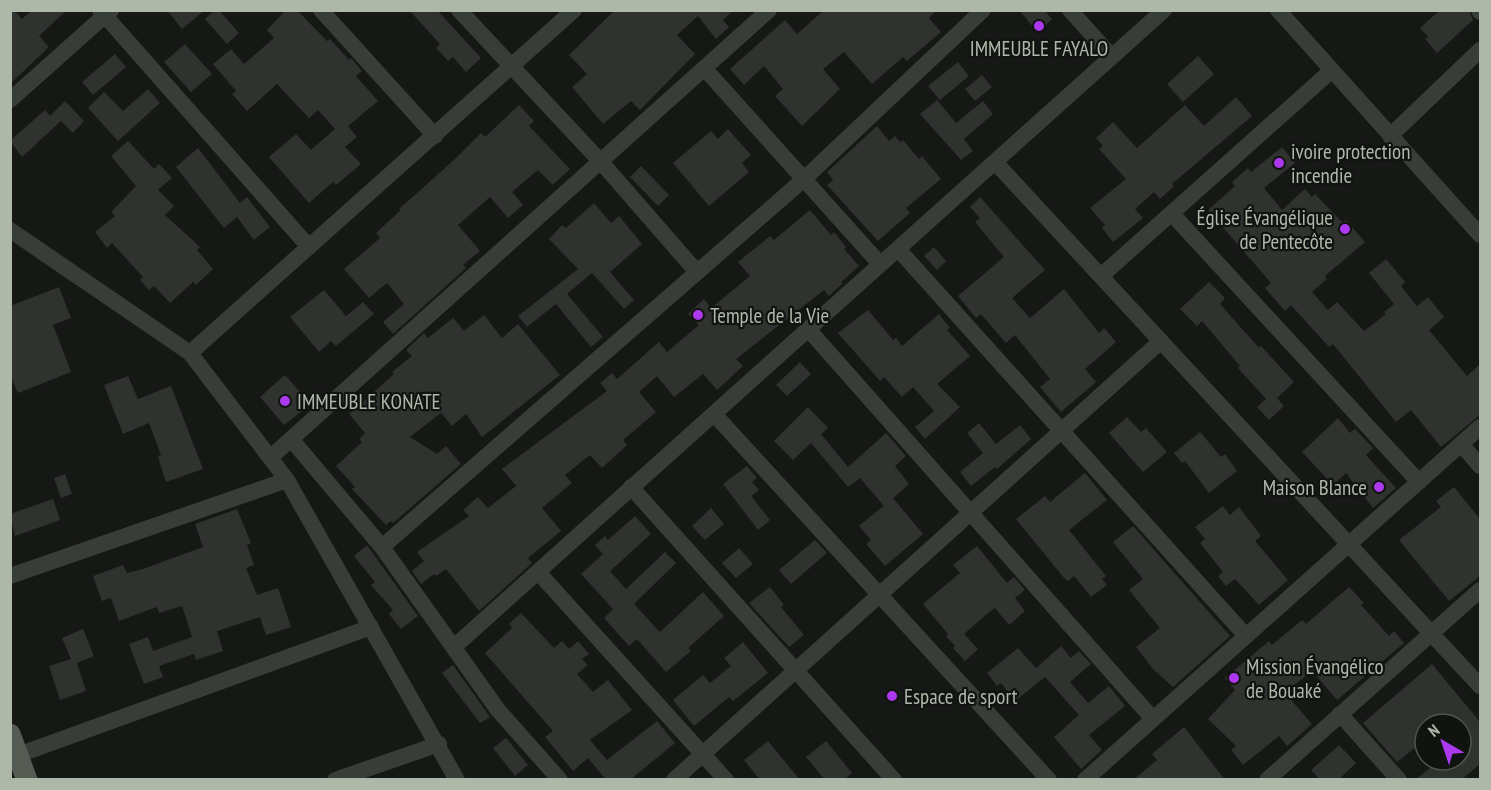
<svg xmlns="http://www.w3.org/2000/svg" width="1491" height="790" font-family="'PT Sans Narrow',sans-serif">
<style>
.building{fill:#2f322e}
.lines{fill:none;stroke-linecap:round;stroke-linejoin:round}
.minor{stroke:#393d38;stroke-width:16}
.major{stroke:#565c54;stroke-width:21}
.poi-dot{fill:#ad39ee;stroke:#111311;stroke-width:2}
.labels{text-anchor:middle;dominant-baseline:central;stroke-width:4.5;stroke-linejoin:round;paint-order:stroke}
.poi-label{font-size:21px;fill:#aeb8a9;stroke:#111311;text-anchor:start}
</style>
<rect width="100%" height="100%" fill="#161816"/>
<path class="building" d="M10,10H14L22,19L32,10H67L39,36L49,47L10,84Z
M167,10H205L182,29Z
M215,10H219L239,33L227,44L205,19Z
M286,10H297L327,41L330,39L349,60L351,58L362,71L356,76L378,101L348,126L357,137L345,147L361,164L336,185L333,182L309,203L269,157L296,134L311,150L335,129L318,110L309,118L277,84L247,111L232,94L236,91L213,64L231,49L244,64L274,38L267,30Z
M409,10H437L481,58L466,72L453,57L448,61L436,48L440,44Z
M615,10H734L723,20L729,27L716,39L698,16L677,35L695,54L640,110L631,101L603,124L572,87L587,74L569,55Z
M824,10H937L929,18L941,32L907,61L903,57L872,84L844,52L823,69L840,89L802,126L775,96L783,89L764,66L744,85L730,69L785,20L797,34Z
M1019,10H1044L1052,19L1038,33Z
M1440,10H1469L1473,20L1437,53L1425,39L1428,37L1420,28Z
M185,44L212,74L191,92L164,62Z
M115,54L126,67L93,95L82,82Z
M1198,56L1214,74L1183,102L1167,84Z
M958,62L969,76L940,100L928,86Z
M982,75L992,87L975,101L965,89Z
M148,89L160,103L118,141L88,108L104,92L123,111Z
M1236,97L1252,116L1172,184L1174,186L1160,199L1154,192L1135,209L1143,218L1113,242L1102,228L1105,225L1090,208L1126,179L1099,149L1103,146L1096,138L1113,122L1137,148L1185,105L1204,126Z
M937,100L956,123L983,101L993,114L964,139L973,151L961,160L920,114Z
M65,101L84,121L73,133L61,121L22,157L10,141L45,110L50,116Z
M519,105L534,121L529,126L570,169L553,185L538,170L512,192L523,205L508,218L490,197L458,225L480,251L463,265L466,268L393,334L383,322L404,304L387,283L369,298L344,269L380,238L376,233L401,210L399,209L455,159L481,133L485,137Z
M877,126L889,141L895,136L900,142L903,140L919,159L922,156L941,179L906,208L910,213L878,241L827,185L833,180L827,172Z
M728,129L751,155L742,163L749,172L709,206L673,163L711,131L718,139Z
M128,141L154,169L159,164L172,178L158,190L174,206L165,215L200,247L197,250L213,269L196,285L193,282L170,303L154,286L149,290L140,280L143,277L112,243L107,248L95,232L115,216L111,212L136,186L111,156Z
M1282,147L1295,163L1264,188L1282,210L1305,189L1312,197L1315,194L1343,223L1346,220L1365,242L1325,276L1327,279L1312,292L1328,310L1337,302L1364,331L1386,314L1384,312L1394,304L1369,273L1386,259L1405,282L1401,286L1417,306L1428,297L1444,317L1429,330L1467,376L1480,364V415L1441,447L1411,410L1396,422L1333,344L1329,347L1291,305L1285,311L1265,288L1271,283L1208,210L1235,186L1232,182L1248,168L1251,172Z
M198,148L240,203L247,197L270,227L254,240L237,217L224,228L176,167Z
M641,166L669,195L658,206L630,177Z
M980,197L1045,270L1012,298L1030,318L1064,289L1099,333L1104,328L1116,342L1085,369L1096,382L1061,412L1040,387L1050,379L1015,335L1006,343L981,314L976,318L958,296L1004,257L975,222L980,218L970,207Z
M594,203L611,223L619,216L642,244L610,272L634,300L624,309L592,273L567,294L603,337L591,347L556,304L527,327L518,316L578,269L549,239L562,225L566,228Z
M810,210L831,235L834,232L846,247L844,249L859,266L841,282L842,284L829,296L824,290L736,359L743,366L717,390L703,374L674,397L657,376L639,392L656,412L623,440L627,445L602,468L590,455L565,475L572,483L542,508L561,531L528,558L532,563L479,611L446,569L436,576L434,574L421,584L412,571L424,561L417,552L469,516L463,510L478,497L488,508L516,486L502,469L607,391L600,383L612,373L617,379L659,342L667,352L699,325L688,314L704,299L711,308L750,276L738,262L770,236L774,240Z
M934,247L946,261L937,270L924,256Z
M1209,282L1225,298L1220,304L1259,348L1261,346L1294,382L1277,398L1284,406L1269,420L1257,407L1266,399L1238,368L1240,366L1202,321L1197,326L1180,309Z
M59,287L71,318L53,325L71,372L18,393L10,375V306Z
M324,290L346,316L363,302L374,314L336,346L331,341L319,352L290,317Z
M868,310L893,340L896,338L902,346L939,314L950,328L947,330L970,356L937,384L960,407L925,439L915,427L934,411L913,387L902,397L884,377L880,381L838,333Z
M484,315L502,338L518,324L560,375L482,437L466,414L452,426L441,413L410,437L437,454L446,446L461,464L393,523L391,521L386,525L352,489L355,487L336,466L362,442L359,439L365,433L349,414L394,374L392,372L412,356L406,350L424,333L428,338L453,318L464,331Z
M800,362L811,374L787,396L776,385Z
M285,375L311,404L284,425L260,397Z
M128,376L138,399L171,386L203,469L166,482L158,457L161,455L149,423L123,434L104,385Z
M808,407L828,428L821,434L848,467L886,433L906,456L895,466L909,484L884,506L860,478L848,487L811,443L793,460L774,441Z
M1127,417L1141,432L1146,428L1167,452L1143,472L1109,433Z
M1338,418L1350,433L1355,429L1373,448L1366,455L1396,488L1373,508L1346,473L1333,485L1302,452Z
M979,423L996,444L1020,425L1031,439L997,469L995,467L971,486L960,472L983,453L967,433Z
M1200,432L1221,457L1225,454L1237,471L1209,493L1185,461L1182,463L1174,453Z
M747,466L757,478L752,482L759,490L751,496L770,520L758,530L723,484Z
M1085,473L1107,500L1069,530L1106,576L1102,579L1107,585L1091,597L1074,576L1068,581L1064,578L1016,519L1045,496L1050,502Z
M65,474L72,494L61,498L54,478Z
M1454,487L1480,519V576L1449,601L1399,540L1441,507L1436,501Z
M893,498L923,534L885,566L866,544L871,540L859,526Z
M53,499L60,520L15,536L10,514Z
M1223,506L1230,515L1239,507L1261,536L1255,541L1288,580L1259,605L1235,579L1226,586L1218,576L1223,572L1200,543L1205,539L1195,527Z
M711,508L724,524L705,540L692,526Z
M237,509L251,543L247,545L254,565L246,568L257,595L278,588L291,627L266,635L260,617L217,631L223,651L196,660L194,654L159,666L163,677L144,684L129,644L148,637L153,651L192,637L182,606L159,613L157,607L119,621L111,598L102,601L93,576L123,565L127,573L143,569L203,547L195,524Z
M635,516L651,534L610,571L626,589L665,552L676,563L634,604L660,632L703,592L724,616L688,648L691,651L666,672L637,639L629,646L604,618L613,609L581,574L603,554L595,545L605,536L608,540Z
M1133,526L1230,636L1173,687L1153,669L1136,647L1160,628L1129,590L1143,579L1113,542Z
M815,540L827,553L791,584L779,570Z
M367,545L418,616L401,629L389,614L393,610L371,585L375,582L354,556Z
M977,546L1007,583L1014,577L1025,590L1015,598L1025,611L1009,625L995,608L987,614L964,634L978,649L965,661L953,648L955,646L946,636L948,634L923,604L960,573L953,565Z
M739,548L753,564L736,578L722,563Z
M770,587L784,605L781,607L804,635L789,647L749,603Z
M1349,587L1364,603L1361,605L1389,636L1394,631L1404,643L1337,700L1312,671L1292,687L1299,695L1292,701L1312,724L1287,746L1279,736L1243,765L1231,750L1236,746L1208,719L1235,690L1225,678L1269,641L1272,645L1302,620L1306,624Z
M521,613L554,648L562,641L569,649L578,641L589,654L582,659L588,665L577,674L593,692L608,680L632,710L590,740L607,760L657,721L675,743L630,780H606L588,758L573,771L545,737L553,731L485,653L512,628L509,624Z
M83,629L94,656L77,663L86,691L60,700L49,666L71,659L62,638Z
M743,642L768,673L733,701L729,697L694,726L673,700L703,675L710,683L731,666L724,658Z
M1061,646L1071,658L1079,651L1091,664L1070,682L1088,703L1109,686L1125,706L1089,735L1102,750L1081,769L1054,737L1079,715L1045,677L1015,701L1001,683L997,686L987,673L1018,648L1036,668Z
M1432,664L1480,722V764L1461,780H1415L1440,760H1461V724H1425V740L1397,762L1363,723Z
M453,665L490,717L480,723L442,673Z
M1184,727L1225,780H1133L1157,760L1152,754Z
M506,738L528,765L515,776L493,748Z
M768,741L800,780H760L744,760Z
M826,741L852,773L844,780H825L806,757Z
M1339,745L1356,763L1338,780H1320L1311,770Z"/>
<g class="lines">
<path class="minor" d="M100,10L309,247
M321,10L435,136
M459,10L601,162L696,271
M1070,10L1112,57
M1278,10L1480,235
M1479,10L1480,12
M705,69L880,264
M10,100L111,10
M1390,136L1480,50
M995,162L1480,686
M1173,215L1419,482
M10,230L190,353L287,480L457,780
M898,249L1246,636
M1101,276L1331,71
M808,329L1153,719
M190,353L574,10
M714,414L1049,780
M291,439L382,547L498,710L560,780
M1461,444L1480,466
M271,457L769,10
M631,487L894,780
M382,547L803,180L983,10
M538,572L726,780
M10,576L287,480
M455,646L1164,10
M1340,714L1399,780
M18,755L371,627
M335,780L439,744
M674,780L1161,341
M1085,780L1480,427
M1267,780L1480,590"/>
<path class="major" d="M10,734L27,780"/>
</g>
<g class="poi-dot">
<circle cx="1039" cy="26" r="6"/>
<circle cx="1279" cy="163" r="6"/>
<circle cx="1345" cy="229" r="6"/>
<circle cx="698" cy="315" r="6"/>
<circle cx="285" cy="401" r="6"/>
<circle cx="1379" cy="487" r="6"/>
<circle cx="1234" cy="678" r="6"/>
<circle cx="892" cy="696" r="6"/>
</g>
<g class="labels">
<g class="poi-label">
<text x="1039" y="48" text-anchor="middle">IMMEUBLE FAYALO</text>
<text x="1291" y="151">ivoire protection<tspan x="1291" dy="24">incendie</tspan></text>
<text x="1333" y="217" text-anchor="end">Église Évangélique<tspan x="1333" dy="24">de Pentecôte</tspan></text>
<text x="710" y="315">Temple de la Vie</text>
<text x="297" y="401">IMMEUBLE KONATE</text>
<text x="1367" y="487" text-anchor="end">Maison Blance</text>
<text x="1246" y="666">Mission Évangélico<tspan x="1246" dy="24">de Bouaké</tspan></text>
<text x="904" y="696">Espace de sport</text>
</g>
</g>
<rect width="1491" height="790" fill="none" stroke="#aeb8a9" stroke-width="24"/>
<g transform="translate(1443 742) rotate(321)"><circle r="28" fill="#111311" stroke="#50554e" stroke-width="1.5"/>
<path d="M0-4.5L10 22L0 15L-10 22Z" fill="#ad39ee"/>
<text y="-9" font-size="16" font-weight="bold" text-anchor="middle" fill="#aeb8a9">N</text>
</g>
</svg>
